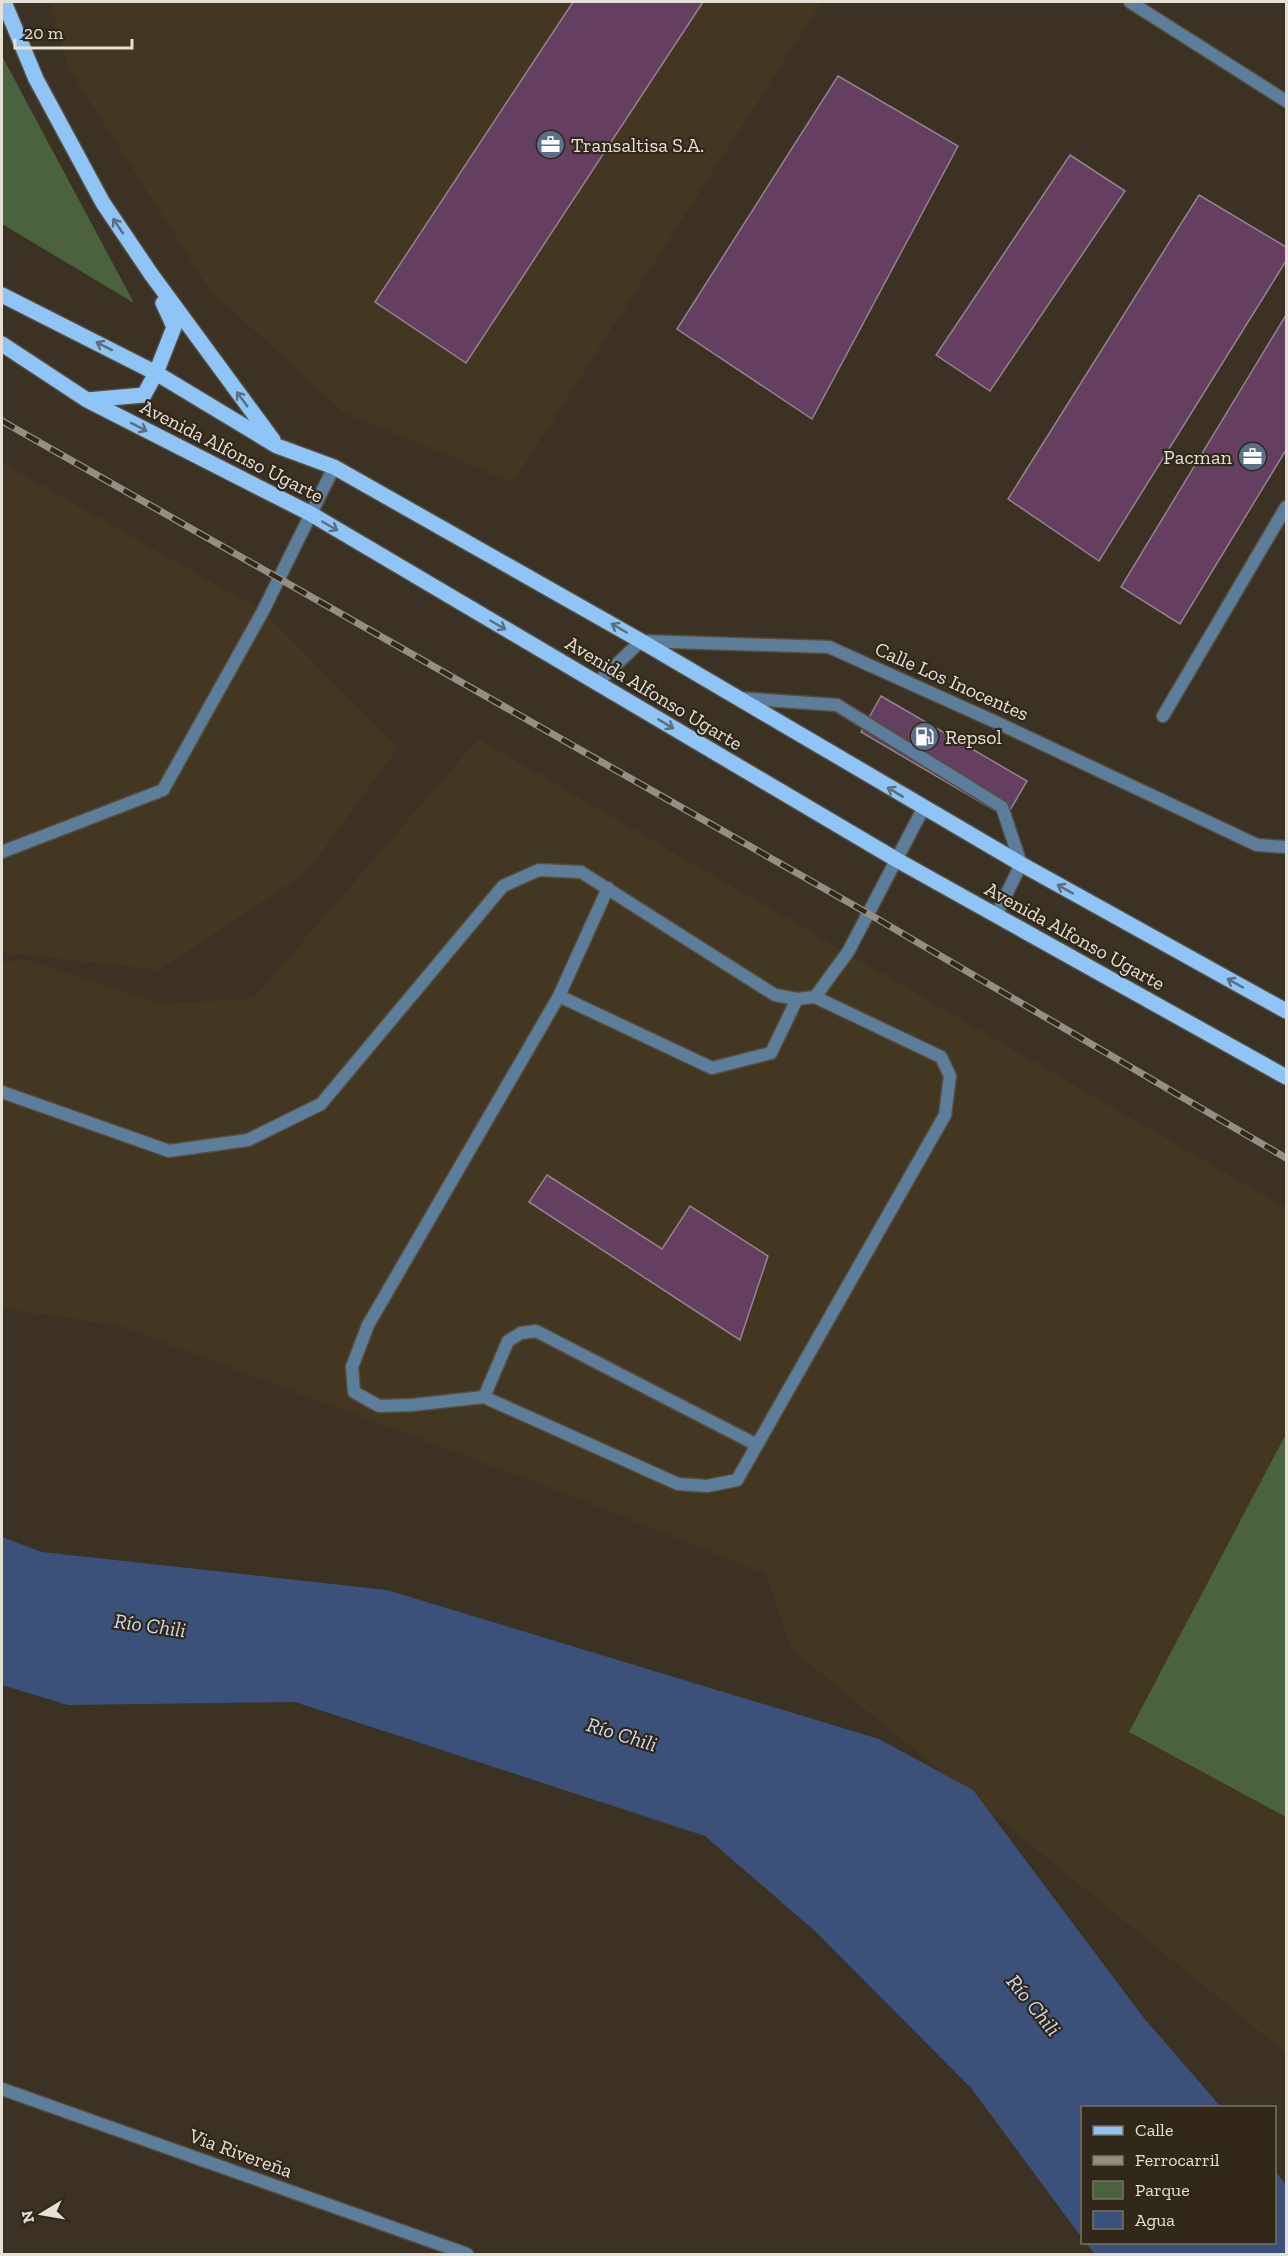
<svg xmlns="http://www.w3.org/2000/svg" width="1288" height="2256" font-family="'Zilla Slab',serif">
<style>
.built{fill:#433721}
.green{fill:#4a623d}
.water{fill:#3b5179}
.building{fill:#653f60;stroke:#938290;stroke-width:1.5}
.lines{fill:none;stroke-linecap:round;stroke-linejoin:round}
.lane-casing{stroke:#564e40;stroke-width:15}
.street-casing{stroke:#564e40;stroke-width:15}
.primary-casing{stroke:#564e40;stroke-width:18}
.lane{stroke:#5c7e9b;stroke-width:12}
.street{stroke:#5c7e9b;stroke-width:12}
.primary{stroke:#8ec5f6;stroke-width:15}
.rail-casing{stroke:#958e82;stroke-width:7}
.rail{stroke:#312819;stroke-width:4.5;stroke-dasharray:14;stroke-linecap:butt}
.oneway{stroke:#5b6f7c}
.labels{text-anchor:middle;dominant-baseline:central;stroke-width:4.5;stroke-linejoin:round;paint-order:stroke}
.poi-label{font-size:20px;fill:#e5e0d6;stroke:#312819;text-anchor:start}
.street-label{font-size:20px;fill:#e5e0d6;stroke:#312819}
.water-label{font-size:21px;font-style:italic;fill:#ccdbf6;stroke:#312819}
</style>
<rect width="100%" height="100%" fill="#3b3223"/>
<path class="built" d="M50,2H822L513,482L343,412L210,290L68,67Z
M2,463L263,611L398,748L306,873L159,970L2,952Z
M478,739L1286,1208V2053L791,1649L766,1574L578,1498L121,1326L2,1308V962L26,960L161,1003L253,999Z"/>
<path class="green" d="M2,56L134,303L2,224Z
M1286,1434V1817L1129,1732Z"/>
<path class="water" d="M2,1537L42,1552L387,1590L879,1739L973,1790L1143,2017L1221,2107L1082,2108V2238L971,2088L816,1932L705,1836L295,1702L68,1705L2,1685Z
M1275,2171L1286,2185V2254H1095L1086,2243L1274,2242Z"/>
<path class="building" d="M573,2H703L466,363L375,302Z
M838,76L958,146L812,419L677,329Z
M1070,155L1125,191L990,391L936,355Z
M1199,195L1286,247V261L1099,561L1008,499Z
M1286,315V450L1180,624L1121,587Z
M881,696L1027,781L1006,817L861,732Z
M547,1175L662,1249L690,1206L768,1256L740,1340L529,1202Z"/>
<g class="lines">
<defs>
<path id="lane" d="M597,683L641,641L829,647L1000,724L1257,845L1286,847
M739,698L837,705L1002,807L1021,864L996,916
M1163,716L1286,507
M2,852L163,790L263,611L334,467
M559,996L608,888
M797,999L771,1053L712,1068L559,996L368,1325L352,1367L354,1392L379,1406L412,1405L484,1397L678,1484L707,1486L737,1480L945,1115L950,1076L941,1057L815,997
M2,1092L169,1151L248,1140L321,1104L503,886L539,870L581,872L775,995L797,999L815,997L848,952L923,809
M484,1397L508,1341L521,1333L536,1331L757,1445"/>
<path id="street" d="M1130,2L1286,101
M2,2089L467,2254"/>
<path id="primary" d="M4,2L36,79L103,203L151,274L273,440
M2,295L156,373L277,446L334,467L641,641L1021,864L1286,1011
M2,344L87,400L311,514L897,860L1286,1077
M87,400L144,395L156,373L174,327L163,303"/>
</defs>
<use href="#lane" class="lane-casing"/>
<use href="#street" class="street-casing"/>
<use href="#primary" class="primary-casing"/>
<use href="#lane" class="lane"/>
<use href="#street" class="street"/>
<use href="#primary" class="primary"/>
<defs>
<path id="rail" d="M2,421L869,914L1286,1158"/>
</defs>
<use href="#rail" class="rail-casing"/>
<use href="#rail" class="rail"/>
</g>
<defs><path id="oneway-shaft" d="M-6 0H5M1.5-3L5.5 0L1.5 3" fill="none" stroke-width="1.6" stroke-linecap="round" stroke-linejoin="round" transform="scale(1.5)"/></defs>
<g class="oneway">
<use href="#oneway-shaft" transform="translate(118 226) rotate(-124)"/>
<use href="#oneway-shaft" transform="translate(104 346) rotate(-153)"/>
<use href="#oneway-shaft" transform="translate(242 399) rotate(-126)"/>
<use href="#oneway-shaft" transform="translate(139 427) rotate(27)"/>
<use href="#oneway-shaft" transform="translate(330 526) rotate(30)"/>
<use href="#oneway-shaft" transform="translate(498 625) rotate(30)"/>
<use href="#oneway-shaft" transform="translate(619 628) rotate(-150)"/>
<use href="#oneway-shaft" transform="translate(666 724) rotate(31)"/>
<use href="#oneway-shaft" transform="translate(895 792) rotate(-149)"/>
<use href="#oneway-shaft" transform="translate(1065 889) rotate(-151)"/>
<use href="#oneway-shaft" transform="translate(1235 983) rotate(-151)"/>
</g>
<defs>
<symbol id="office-disc" viewBox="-11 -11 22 22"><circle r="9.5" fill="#5c6f8a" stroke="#312819"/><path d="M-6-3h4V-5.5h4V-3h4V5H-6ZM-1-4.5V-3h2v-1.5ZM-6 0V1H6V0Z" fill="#fff"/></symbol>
<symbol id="fuel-disc" viewBox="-11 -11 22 22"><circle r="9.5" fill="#5c6f8a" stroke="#312819"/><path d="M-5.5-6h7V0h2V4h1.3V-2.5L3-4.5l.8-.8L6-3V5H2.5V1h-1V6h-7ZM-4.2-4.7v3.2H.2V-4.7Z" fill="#fff"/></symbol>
</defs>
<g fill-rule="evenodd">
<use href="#office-disc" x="534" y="128" width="33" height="33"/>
<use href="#office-disc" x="1236" y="440" width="33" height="33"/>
<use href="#fuel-disc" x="908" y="720" width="33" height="33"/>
</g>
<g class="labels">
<g class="poi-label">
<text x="571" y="145">Transaltisa S.A.</text>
<text x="1232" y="457" text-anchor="end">Pacman</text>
<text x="945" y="737">Repsol</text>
</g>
<g class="street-label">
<text transform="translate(232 451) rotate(27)">Avenida Alfonso Ugarte</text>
<text transform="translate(952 681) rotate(24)">Calle Los Inocentes</text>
<text transform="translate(654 693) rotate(31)">Avenida Alfonso Ugarte</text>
<text transform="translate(1075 936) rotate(29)">Avenida Alfonso Ugarte</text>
<text transform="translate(241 2153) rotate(20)">Via Rivereña</text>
</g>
<g class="water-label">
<text transform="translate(150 1625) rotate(8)">Río Chili</text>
<text transform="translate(622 1734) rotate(17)">Río Chili</text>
<text transform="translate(1034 2005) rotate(51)">Río Chili</text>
</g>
</g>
<rect width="1288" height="2256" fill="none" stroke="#e5e0d6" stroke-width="6"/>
<rect x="1081" y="2106" width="195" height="138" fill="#312819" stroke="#797265" stroke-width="1.5"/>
<rect x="1093" y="2126" width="30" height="9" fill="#8ec5f6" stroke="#797265" stroke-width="1.5"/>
<text x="1135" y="2136" font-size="18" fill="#e5e0d6">Calle</text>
<rect x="1093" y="2156" width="30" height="9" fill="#958e82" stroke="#797265" stroke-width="1.5"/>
<text x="1135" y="2166" font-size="18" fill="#e5e0d6">Ferrocarril</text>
<rect x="1093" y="2181" width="30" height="18" fill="#4a623d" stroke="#797265" stroke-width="1.5"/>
<text x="1135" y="2196" font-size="18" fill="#e5e0d6">Parque</text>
<rect x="1093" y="2211" width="30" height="18" fill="#3b5179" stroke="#797265" stroke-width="1.5"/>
<text x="1135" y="2226" font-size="18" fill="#e5e0d6">Agua</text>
<g transform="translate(42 2214) rotate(259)" stroke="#312819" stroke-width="4.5" paint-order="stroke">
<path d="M0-4.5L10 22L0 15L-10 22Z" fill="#e5e0d6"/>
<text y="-9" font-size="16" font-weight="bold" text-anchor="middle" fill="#e5e0d6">N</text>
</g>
<path d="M15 39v9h117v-9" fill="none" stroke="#e5e0d6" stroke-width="3"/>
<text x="24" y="39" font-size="18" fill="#e5e0d6" stroke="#312819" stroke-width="4.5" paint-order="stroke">20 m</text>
</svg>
